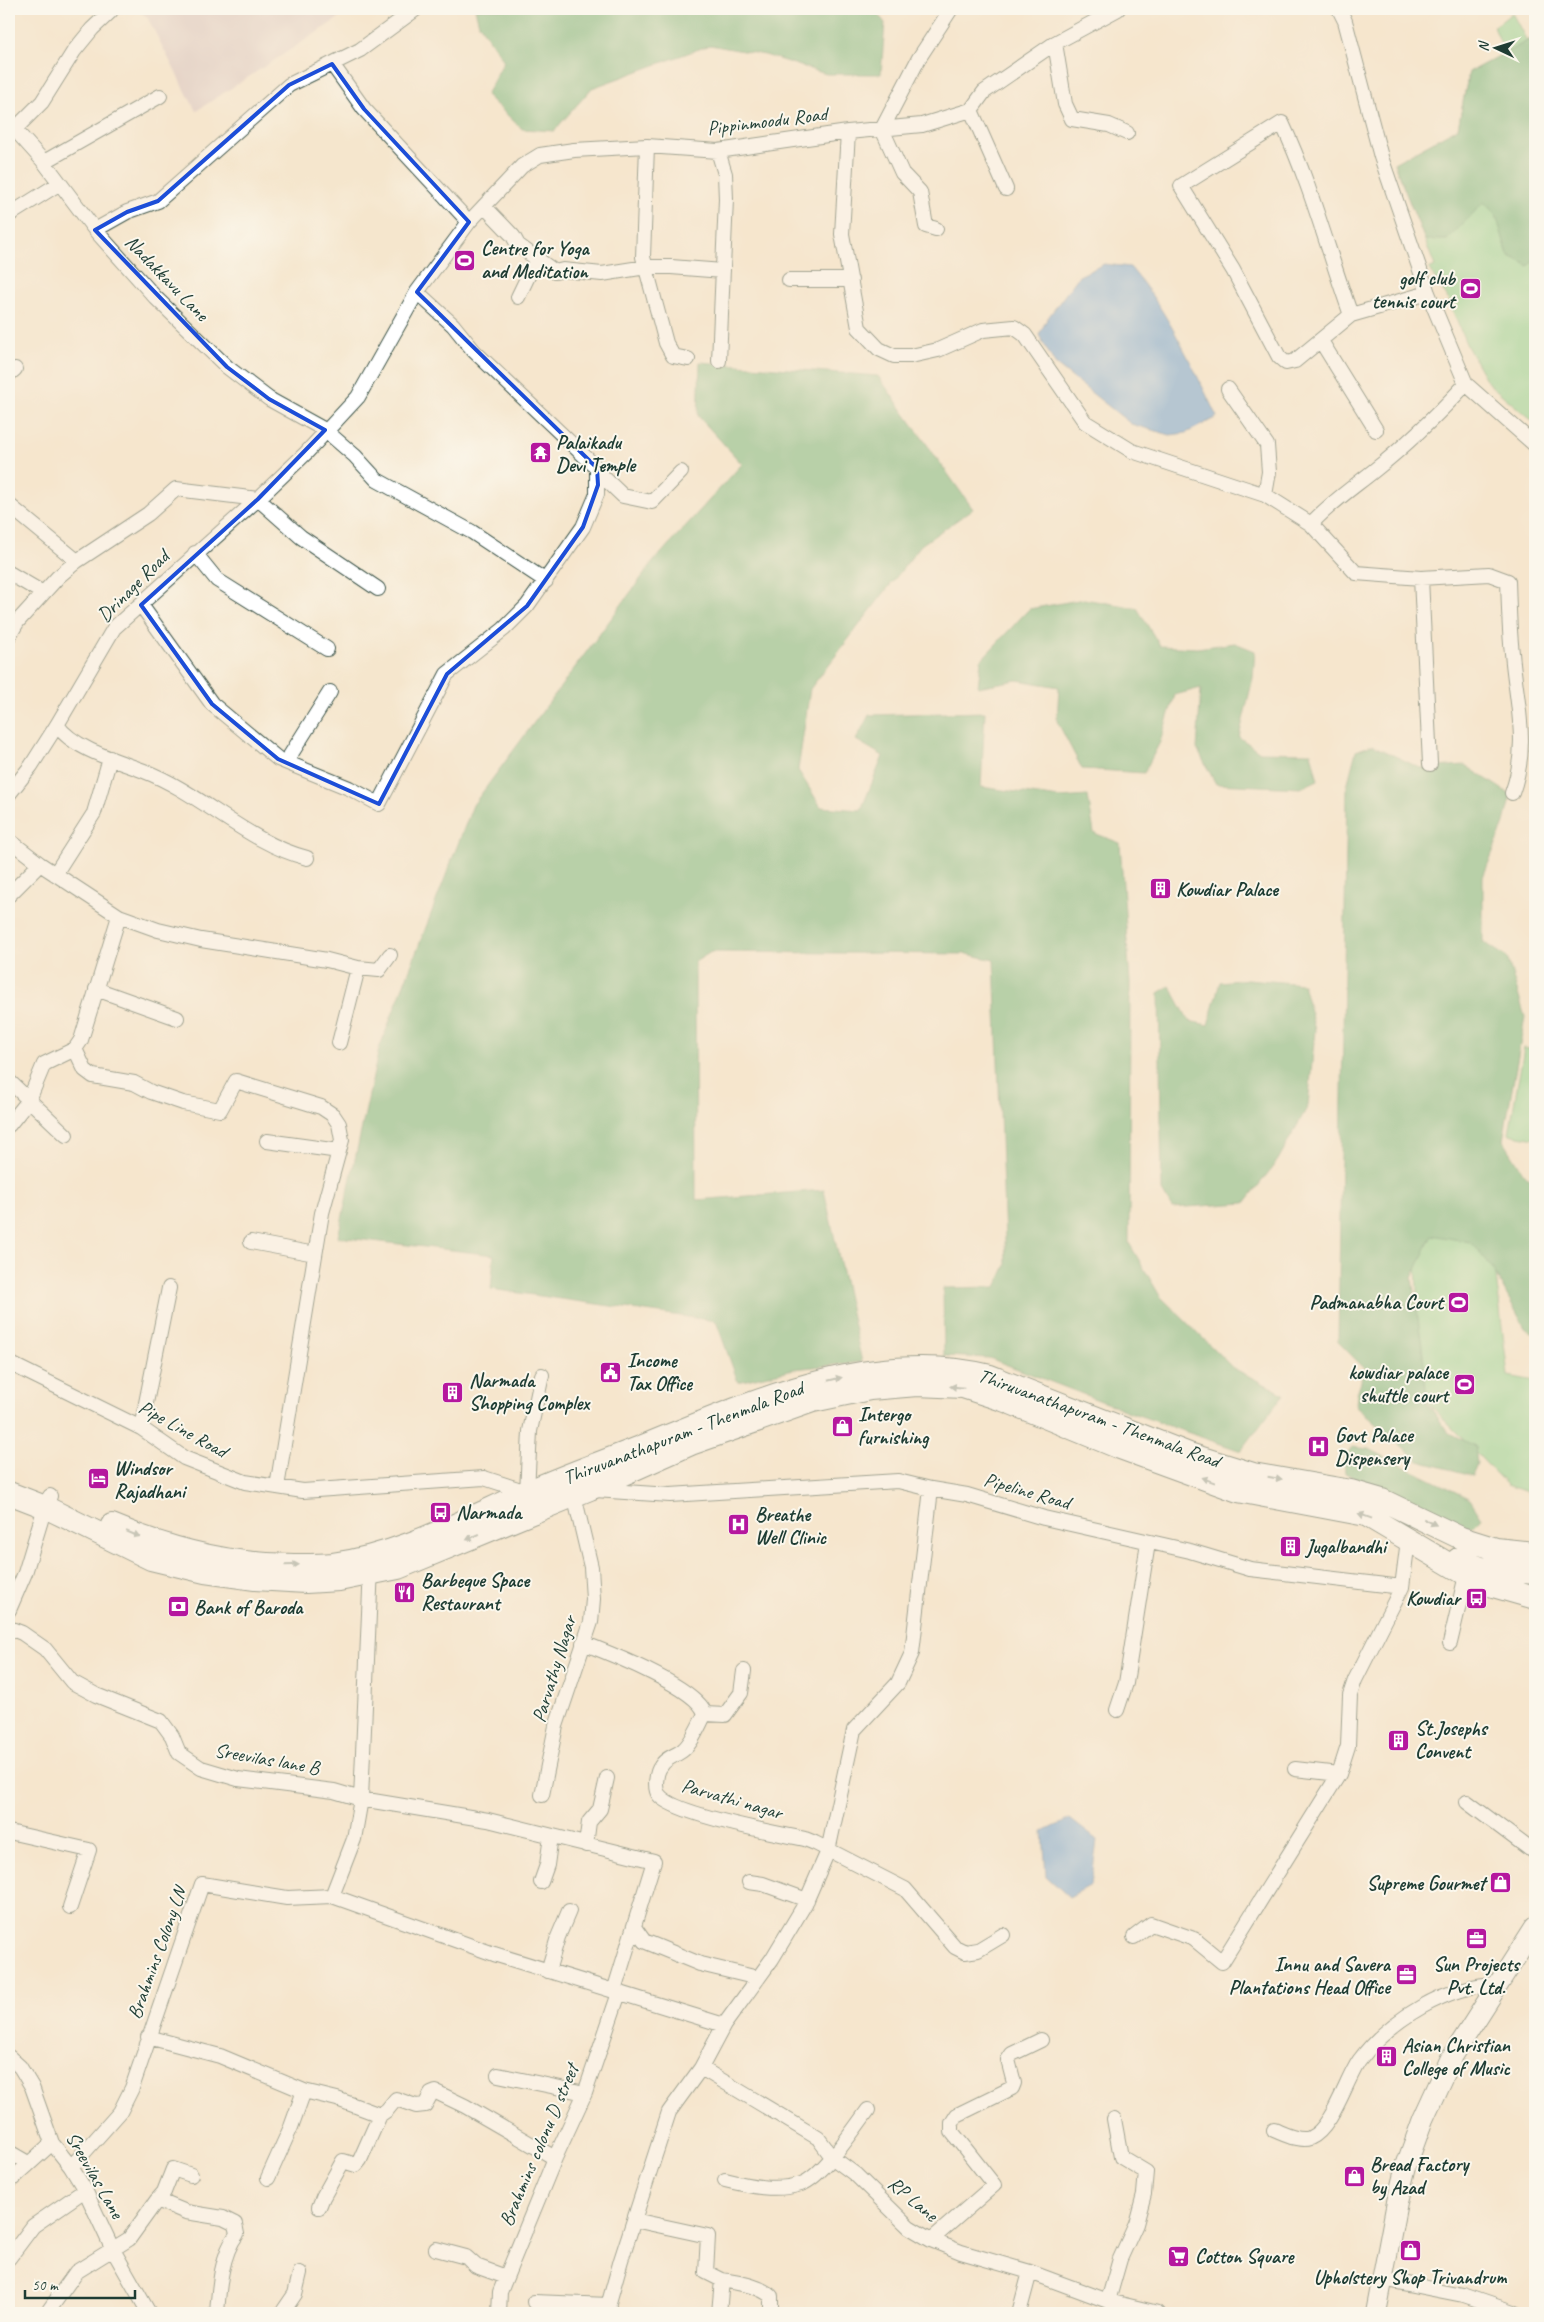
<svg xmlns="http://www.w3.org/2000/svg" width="1544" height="2322" font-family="Caveat,sans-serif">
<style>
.industrial{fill:#d2bfc1}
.green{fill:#89d390;stroke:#548862}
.forest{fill:#6eb57a;stroke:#467957}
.water{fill:#67a0d6;stroke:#436e85}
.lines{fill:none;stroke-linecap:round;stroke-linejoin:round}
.street-casing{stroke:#3f564b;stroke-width:16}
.secondary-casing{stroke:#3f564b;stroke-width:22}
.primary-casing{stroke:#3f564b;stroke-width:24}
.street{stroke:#fff;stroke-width:14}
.secondary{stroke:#fff;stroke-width:20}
.primary{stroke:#fff;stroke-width:22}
.oneway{fill:#8f9e9a}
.marked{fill:none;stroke:#1d4ed8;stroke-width:4;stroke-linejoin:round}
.labels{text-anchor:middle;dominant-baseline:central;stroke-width:4;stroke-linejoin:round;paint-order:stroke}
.street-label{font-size:20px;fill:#1f3d34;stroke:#fbf7ec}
.poi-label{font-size:20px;font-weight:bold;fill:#1f3d34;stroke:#fbf7ec;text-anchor:start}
</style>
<rect width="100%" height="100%" fill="#fbf7ec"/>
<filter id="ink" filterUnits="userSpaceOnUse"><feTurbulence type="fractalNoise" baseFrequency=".02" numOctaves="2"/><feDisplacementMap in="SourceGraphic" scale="10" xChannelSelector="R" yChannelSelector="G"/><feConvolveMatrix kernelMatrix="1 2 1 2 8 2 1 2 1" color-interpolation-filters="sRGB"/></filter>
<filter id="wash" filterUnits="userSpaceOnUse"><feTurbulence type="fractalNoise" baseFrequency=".0096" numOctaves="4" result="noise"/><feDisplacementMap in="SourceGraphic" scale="20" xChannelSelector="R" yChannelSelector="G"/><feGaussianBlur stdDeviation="1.12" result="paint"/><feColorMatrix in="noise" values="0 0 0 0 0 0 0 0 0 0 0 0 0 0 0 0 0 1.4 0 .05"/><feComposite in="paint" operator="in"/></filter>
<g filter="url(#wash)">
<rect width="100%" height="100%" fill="#f5e6cd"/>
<path class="industrial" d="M136,9H353L196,111L147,17Z"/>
<path class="green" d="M1512,13L1527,41L1535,37V423L1488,383L1467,346L1447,297L1429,269L1435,266L1394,163L1458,128L1469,72L1505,53L1494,27Z
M1524,1048L1535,1050V1139L1509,1134Z
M1415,1227H1490L1508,1376L1535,1381V1495L1507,1485L1432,1407L1420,1391Z"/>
<path class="forest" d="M475,9H874L885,23L881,74H826L765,55L710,45L592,88L554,131L522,129L486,95L504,61L479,24Z
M1535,37V115L1531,122L1535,179V258L1529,266L1508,255L1496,215L1484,202L1447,240H1425L1394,163L1458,128L1469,72Z
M700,362L878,376L973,509L921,545L810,689L798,770L821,807L861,810L883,756L856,740L869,715L985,712L981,787L1060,798L1088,796L1094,833L1120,843L1130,982L1129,1243L1160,1296L1233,1368L1284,1394L1241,1451L1132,1413L989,1358L944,1356L943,1288L996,1287L1006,1265L994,960L967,954L711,952L695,962L696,1200L824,1190L862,1362L794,1369L738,1382L716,1321L491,1289L494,1255L338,1237L379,1049L473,805L653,562L742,464L698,416Z
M1084,599L1137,608L1160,646L1197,648L1235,643L1255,651L1253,678L1239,737L1260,752L1311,753L1318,780L1301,788L1216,784L1197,749L1201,688L1175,695L1160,742L1144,773L1082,769L1057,721L1059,687L1017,680L978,687L981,660L1029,609Z
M1372,745L1420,768L1465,765L1511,795L1503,826L1483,877V942L1507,957L1525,1017L1503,1140L1523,1172L1535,1185V1335L1525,1328L1491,1266L1470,1242L1432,1235L1412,1278L1423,1353L1427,1403L1449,1433L1475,1446L1477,1464L1472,1475L1419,1461L1356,1406L1357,1393L1365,1369L1338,1342L1347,786L1356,751Z
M1248,979L1303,984L1315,1030L1308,1106L1278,1160L1245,1203L1172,1208L1162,1191L1159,993L1170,986L1189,1021L1208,1025L1220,982Z
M1352,1447L1369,1449L1470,1499L1482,1518L1472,1528L1456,1525L1345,1473L1344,1458Z"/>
<path class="water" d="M1104,264L1130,267C1168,311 1192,365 1217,417L1186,433L1170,435L1131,424L1055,364L1039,335L1047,319L1079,276Z
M1070,1819L1097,1840L1091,1885L1069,1897L1046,1876L1043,1832Z"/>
</g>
<g filter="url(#ink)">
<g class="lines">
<defs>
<path id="street" d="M1339,9L1345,21L1381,157L1428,293L1466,384L1535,445
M1055,43L1065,104L1072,119L1109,125L1127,133
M332,64L364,109L469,222
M971,110L1006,189
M9,123L44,162L95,230L155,297L227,367L269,399L325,430L355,456L377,480L472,532L546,581
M15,129L42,102L74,51L92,29L111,11
M848,132L842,234L859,328L879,349L894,356H911L938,350L983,330L1014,327L1025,335L1085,422L1132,451L1265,495L1311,524L1356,573L1421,578L1489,574L1508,581C1509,605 1509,629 1512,653C1516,702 1530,744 1512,793
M647,146L643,257L666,343L673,356L688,359
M718,151L725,174L726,199L719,361
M44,162L160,96
M484,206L513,236L518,245L555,272L563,270L602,274L646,267H671L723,271
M9,215L60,183
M936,229L926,226L920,192L902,173L882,129L919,58L951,9
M95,230L127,212L158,201L289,85L360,50L416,9
M789,280H851
M518,297L530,272L539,259
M1351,315C1328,251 1311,185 1282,123L1181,186L1233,270L1279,357L1286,363L1295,361L1351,315L1428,293
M1321,341L1376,430
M9,374L15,369
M1228,389L1267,445L1269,472L1265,495
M598,472L623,496L652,502L681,472
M9,505L77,561
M1311,524C1331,502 1354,487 1376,469C1409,443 1438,414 1466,384
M195,553L217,580L327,649
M9,573L43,593
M1421,578L1430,764
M141,605L212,704L278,759L349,788L379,804L447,674L504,629L527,606L583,527L597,494V468L474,351L453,325L417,292
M9,636L18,621L58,577L77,561L148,514L176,489L258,499L301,537L378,589
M57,725C73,749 118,761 144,771C201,793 248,843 307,858
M286,762L330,692
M9,794L31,766L57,725L114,628L258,499L306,453L358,397L417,292L469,222L522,166L540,155L574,150L647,146L718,151L848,132L922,125L971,110L984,92L1055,43L1118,9
M9,840L40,864L119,916L158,930L201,940L327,960L358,968L379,970L390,955
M55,874L94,813L110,758
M9,895L40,864
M96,989L177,1018
M339,1043L358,968
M75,1049L85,1070L93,1076L134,1083L151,1092L183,1103L220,1110L236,1081L321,1107L333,1115L339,1124L342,1140L322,1213L277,1487
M9,1081L66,1135
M9,1125L29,1100L44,1064L75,1049L81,1040L119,916
M267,1141L339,1151
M251,1242L315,1254
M9,1363L141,1428L184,1458L245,1482L303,1491L484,1478L527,1492
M141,1428L169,1288
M595,1490L670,1495L898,1481L931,1489L967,1495L1044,1518L1190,1551L1250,1569L1402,1587
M529,1496L527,1492L530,1431L542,1375
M9,1610L25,1573L45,1507L50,1496
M9,1628L22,1633L45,1649L72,1682L96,1695L161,1721L172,1736L179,1753L201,1768L238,1779L334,1791L361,1799L488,1820L654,1861L614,1991
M583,1643C609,1653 699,1688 705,1714C699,1725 692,1743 683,1750C676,1756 666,1757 661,1766C656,1772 654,1789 659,1795C673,1814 779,1834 805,1839L815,1843L905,1889L955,1947L965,1952L978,1950L1003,1935
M1450,1643L1466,1575
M1117,1710L1126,1683L1148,1543
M705,1714L725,1715L741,1693L744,1671
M1295,1769L1339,1774
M542,1795L556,1726L591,1622L593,1599L591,1567L574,1495
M1467,1802L1535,1853
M9,1832L89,1850L70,1907
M586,1845L589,1822L600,1809L607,1778
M541,1882L547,1865L551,1836
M749,1882L763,1884L807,1900
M332,1896L494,1954L724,2025
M634,1927L644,1941L700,1964L758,1978
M1134,1937L1151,1924L1194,1939L1222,1962L1339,1774L1348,1746L1350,1695L1355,1680L1402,1587L1408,1540
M548,1971L558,1937L569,1911
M148,2037L220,2056L304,2091
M9,2057L20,2067L32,2087L52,2143L71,2167L85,2190L112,2248L149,2313
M701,2068L818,2138L833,2158L856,2175L909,2227L931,2240L961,2252L1030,2272L1108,2301L1158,2313
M498,2075L585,2093
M1274,2130C1284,2134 1299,2142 1310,2138C1332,2129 1346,2080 1359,2061C1389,2020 1448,1984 1499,1984
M9,2152L28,2163
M71,2167L120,2112L132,2088L202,1884L287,1898L332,1896L354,1839L361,1799L371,1567
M268,2178L291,2127L304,2091L337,2099L380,2115
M725,2180C749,2186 776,2192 801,2184C822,2177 854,2129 868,2110
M9,2182L52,2143
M157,2200L164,2192L173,2169L191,2175
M319,2207L323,2197L343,2161L356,2165L360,2160L380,2115L387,2110L396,2099L416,2106L425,2105L431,2094L436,2092L465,2106L555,2158
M634,2220L708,2236L706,2272L722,2280
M931,2240L994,2185L952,2132V2123L957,2115L1012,2088L1014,2083L1008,2060L1012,2054L1041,2040
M436,2249L466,2257L476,2266L506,2277
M9,2258L33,2226L85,2190
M1382,2279L1463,2295L1516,2313
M1108,2301L1120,2259L1136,2224L1144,2194L1146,2172L1121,2157L1114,2119
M534,2302L609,2305
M47,2313L76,2272L129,2239L157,2200L186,2212L223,2218L235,2224L237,2234C221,2255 219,2288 217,2313
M282,2313L295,2294L300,2273
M499,2313L500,2292L555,2158L585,2093L619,1993
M606,2313L621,2260L669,2112L701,2068L724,2025L772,1959L805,1904L828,1851L854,1730L898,1683L912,1653L931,1489
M719,2313L722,2280C738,2283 758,2285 771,2296V2313
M1019,2313L1030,2272"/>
<path id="secondary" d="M1376,2313L1397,2202L1406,2166L1423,2119L1450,2060L1535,1927"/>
<path id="primary" d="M9,1493L45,1507L151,1559L205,1572L255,1579L306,1582L339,1580L398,1568L590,1489L691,1444L813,1401L870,1389L917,1385L963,1387L1003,1400L1120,1448L1238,1491L1366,1515L1479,1582L1535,1598
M112,1525C173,1551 234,1566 300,1565C311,1565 322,1565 333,1564C399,1555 462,1521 523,1494C562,1476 603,1462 643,1446C751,1402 872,1347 990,1376L1189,1454L1253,1474L1351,1491L1382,1500L1461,1538L1496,1549L1535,1553
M1458,1559L1481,1568L1535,1573"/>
</defs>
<use href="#street" class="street-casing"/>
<use href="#secondary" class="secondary-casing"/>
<use href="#primary" class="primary-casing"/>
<use href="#street" class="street"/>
<use href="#secondary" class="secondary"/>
<use href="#primary" class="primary"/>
</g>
<defs><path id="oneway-solid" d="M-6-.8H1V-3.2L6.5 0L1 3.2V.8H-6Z" transform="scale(1.25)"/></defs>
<g class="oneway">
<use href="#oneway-solid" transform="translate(835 1379) rotate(-13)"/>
<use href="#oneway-solid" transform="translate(957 1387) rotate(-175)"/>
<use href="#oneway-solid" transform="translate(1275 1478) rotate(9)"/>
<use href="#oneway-solid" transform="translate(1208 1480) rotate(-160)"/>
<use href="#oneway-solid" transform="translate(1365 1516) rotate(-160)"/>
<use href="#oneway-solid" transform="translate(1430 1522) rotate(26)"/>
<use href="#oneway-solid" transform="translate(133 1534) rotate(22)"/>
<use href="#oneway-solid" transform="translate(473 1537) rotate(156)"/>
<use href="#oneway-solid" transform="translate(292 1565) rotate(-1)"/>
</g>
</g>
<path d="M0 0H1544V2322H0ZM332,64L364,109L469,222L417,292L597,468L598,485L583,527L527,606L447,674L379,804L278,759L212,704L141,605L258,499L325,430L269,399L227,367L95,230L127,212L158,201L289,85Z" fill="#f5e6cd" fill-opacity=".55" fill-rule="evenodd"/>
<path class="marked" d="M332,64L364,109L469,222L417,292L597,468L598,485L583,527L527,606L447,674L379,804L278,759L212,704L141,605L258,499L325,430L269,399L227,367L95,230L127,212L158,201L289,85Z"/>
<defs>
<symbol id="stadium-square" viewBox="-11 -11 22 22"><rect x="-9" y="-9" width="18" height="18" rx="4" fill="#b5179e" stroke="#fbf7ec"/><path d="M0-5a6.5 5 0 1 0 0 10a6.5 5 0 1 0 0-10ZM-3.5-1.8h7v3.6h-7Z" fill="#fff"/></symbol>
<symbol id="temple-square" viewBox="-11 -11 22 22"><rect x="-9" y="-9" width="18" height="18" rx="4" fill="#b5179e" stroke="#fbf7ec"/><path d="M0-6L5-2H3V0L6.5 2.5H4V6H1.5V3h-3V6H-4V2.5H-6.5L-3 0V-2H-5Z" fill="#fff"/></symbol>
<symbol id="building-square" viewBox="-11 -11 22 22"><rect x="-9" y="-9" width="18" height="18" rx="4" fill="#b5179e" stroke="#fbf7ec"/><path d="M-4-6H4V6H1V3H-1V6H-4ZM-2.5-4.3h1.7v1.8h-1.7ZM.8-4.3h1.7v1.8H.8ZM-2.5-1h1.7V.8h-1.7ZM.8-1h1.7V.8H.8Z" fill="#fff"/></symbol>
<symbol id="civic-square" viewBox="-11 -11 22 22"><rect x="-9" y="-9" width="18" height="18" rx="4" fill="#b5179e" stroke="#fbf7ec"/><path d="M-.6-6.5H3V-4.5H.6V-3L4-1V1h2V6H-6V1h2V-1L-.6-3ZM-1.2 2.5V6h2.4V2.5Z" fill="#fff"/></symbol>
<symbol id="shop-square" viewBox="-11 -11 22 22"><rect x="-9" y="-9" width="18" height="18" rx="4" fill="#b5179e" stroke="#fbf7ec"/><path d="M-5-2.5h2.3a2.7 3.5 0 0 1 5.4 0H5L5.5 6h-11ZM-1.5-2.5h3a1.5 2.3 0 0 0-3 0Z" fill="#fff"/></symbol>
<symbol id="hospital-square" viewBox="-11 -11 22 22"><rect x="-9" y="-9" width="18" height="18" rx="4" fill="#b5179e" stroke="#fbf7ec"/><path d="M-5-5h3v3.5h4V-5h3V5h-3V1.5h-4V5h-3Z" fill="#fff"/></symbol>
<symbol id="hotel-square" viewBox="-11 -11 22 22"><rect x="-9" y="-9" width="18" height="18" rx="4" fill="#b5179e" stroke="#fbf7ec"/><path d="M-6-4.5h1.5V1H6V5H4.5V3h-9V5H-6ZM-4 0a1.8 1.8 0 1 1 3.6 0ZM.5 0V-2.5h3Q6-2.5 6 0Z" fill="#fff"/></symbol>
<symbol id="bus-square" viewBox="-11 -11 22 22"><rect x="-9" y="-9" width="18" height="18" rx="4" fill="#b5179e" stroke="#fbf7ec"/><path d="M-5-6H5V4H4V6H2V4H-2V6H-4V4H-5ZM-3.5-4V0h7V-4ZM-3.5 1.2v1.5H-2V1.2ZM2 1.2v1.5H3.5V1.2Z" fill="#fff"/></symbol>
<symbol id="restaurant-square" viewBox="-11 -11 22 22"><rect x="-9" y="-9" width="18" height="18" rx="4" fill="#b5179e" stroke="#fbf7ec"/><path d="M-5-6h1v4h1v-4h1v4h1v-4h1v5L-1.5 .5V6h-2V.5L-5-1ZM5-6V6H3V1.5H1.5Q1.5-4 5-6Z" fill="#fff"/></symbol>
<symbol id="bank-square" viewBox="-11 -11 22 22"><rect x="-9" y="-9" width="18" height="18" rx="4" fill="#b5179e" stroke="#fbf7ec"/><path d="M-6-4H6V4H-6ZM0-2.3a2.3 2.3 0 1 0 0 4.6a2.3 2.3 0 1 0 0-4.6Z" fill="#fff"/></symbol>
<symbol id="office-square" viewBox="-11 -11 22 22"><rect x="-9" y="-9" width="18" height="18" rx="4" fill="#b5179e" stroke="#fbf7ec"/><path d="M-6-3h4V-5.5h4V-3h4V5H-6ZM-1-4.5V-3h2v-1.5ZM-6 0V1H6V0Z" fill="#fff"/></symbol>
<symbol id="supermarket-square" viewBox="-11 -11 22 22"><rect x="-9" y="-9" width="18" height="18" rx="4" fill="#b5179e" stroke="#fbf7ec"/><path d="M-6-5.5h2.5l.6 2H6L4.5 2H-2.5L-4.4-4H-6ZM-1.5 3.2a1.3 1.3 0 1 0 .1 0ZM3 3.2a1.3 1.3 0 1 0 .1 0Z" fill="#fff"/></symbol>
</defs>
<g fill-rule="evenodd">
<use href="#stadium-square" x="452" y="248" width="25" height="25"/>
<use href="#stadium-square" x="1458" y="276" width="25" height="25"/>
<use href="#temple-square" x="528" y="440" width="25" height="25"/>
<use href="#building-square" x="1148" y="876" width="25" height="25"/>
<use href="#stadium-square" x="1446" y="1290" width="25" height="25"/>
<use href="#civic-square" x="598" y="1360" width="25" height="25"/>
<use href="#stadium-square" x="1452" y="1372" width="25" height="25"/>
<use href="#building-square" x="440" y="1380" width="25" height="25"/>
<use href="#shop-square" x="830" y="1414" width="25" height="25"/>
<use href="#hospital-square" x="1306" y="1434" width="25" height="25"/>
<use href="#hotel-square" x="86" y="1466" width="25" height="25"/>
<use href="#bus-square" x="428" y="1500" width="25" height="25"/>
<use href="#hospital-square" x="726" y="1512" width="25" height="25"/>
<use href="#building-square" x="1278" y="1534" width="25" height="25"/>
<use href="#restaurant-square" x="392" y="1580" width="25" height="25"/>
<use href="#bus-square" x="1464" y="1586" width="25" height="25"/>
<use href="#bank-square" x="166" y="1594" width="25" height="25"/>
<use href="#building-square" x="1386" y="1728" width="25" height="25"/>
<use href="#shop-square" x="1488" y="1870" width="25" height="25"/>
<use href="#office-square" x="1464" y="1926" width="25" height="25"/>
<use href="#office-square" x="1394" y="1962" width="25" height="25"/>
<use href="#building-square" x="1374" y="2044" width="25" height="25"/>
<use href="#shop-square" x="1342" y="2164" width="25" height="25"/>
<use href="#shop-square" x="1398" y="2238" width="25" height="25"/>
<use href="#supermarket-square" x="1166" y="2244" width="25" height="25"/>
</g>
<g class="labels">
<g class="street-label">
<text transform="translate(767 121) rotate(-7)">Pippinmoodu Road</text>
<text transform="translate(167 278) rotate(46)">Nadakkavu Lane</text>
<text transform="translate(133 586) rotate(-45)">Drinage Road</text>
<text transform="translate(1099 1418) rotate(20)">Thiruvanathapuram - Thenmala Road</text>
<text transform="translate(183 1429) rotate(29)">Pipe Line Road</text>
<text transform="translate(683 1433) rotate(-21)">Thiruvanathapuram - Thenmala Road</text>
<text transform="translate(1027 1491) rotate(16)">Pipeline Road</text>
<text transform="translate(554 1669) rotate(-73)">Parvathy Nagar</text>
<text transform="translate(267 1759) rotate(10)">Sreevilas lane B</text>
<text transform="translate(732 1799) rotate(16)">Parvathi nagar</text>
<text transform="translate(157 1953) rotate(-70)">Brahmins Colony LN</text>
<text transform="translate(539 2145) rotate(-67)">Brahmins colonu D street</text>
<text transform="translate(95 2175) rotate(60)">Sreevilas Lane</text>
<text transform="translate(913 2199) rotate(40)">RP Lane</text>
</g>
<g class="poi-label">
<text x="481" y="248">Centre for Yoga<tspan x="481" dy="23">and Meditation</tspan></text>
<text x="1455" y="278" text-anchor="end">golf club<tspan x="1455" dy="23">tennis court</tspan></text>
<text x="556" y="442">Palaikadu<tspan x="556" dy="23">Devi Temple</tspan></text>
<text x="1176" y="889">Kowdiar Palace</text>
<text x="1443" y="1302" text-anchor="end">Padmanabha Court</text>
<text x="627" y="1360">Income<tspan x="627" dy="23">Tax Office</tspan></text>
<text x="1448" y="1372" text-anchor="end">kowdiar palace<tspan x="1448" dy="23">shuttle court</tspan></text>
<text x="469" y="1380">Narmada<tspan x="469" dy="23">Shopping Complex</tspan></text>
<text x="858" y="1414">Intergo<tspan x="858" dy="23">furnishing</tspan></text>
<text x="1335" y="1435">Govt Palace<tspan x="1335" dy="23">Dispensery</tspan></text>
<text x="114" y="1468">Windsor<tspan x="114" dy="23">Rajadhani</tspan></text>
<text x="456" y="1512">Narmada</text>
<text x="755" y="1514">Breathe<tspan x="755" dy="23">Well Clinic</tspan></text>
<text x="1306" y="1546">Jugalbandhi</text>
<text x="421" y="1580">Barbeque Space<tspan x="421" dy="23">Restaurant</tspan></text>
<text x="1460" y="1598" text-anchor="end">Kowdiar</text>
<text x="194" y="1607">Bank of Baroda</text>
<text x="1415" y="1728">St.Josephs<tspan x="1415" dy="23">Convent</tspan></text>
<text x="1485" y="1883" text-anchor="end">Supreme Gourmet</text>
<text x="1390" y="1964" text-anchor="end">Innu and Savera<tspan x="1390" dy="23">Plantations Head Office</tspan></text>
<text x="1476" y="1964" text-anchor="middle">Sun Projects<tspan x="1476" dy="23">Pvt. Ltd.</tspan></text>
<text x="1402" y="2045">Asian Christian<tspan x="1402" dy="23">College of Music</tspan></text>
<text x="1370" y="2164">Bread Factory<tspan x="1370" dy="23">by Azad</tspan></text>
<text x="1195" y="2256">Cotton Square</text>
<text x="1410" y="2277" text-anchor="middle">Upholstery Shop Trivandrum</text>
</g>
</g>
<rect width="1544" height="2322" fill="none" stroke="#fbf7ec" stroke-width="30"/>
<g transform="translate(1496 48) rotate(274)" stroke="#fbf7ec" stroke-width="4" paint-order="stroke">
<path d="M0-4L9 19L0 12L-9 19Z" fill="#1f3d34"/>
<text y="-8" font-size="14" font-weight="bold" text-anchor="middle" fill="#1f3d34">N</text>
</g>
<path d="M25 2290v8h110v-8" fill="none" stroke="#1f3d34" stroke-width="2.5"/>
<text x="32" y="2290" font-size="15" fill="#1f3d34" stroke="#fbf7ec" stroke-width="4" paint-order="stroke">50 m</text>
</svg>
